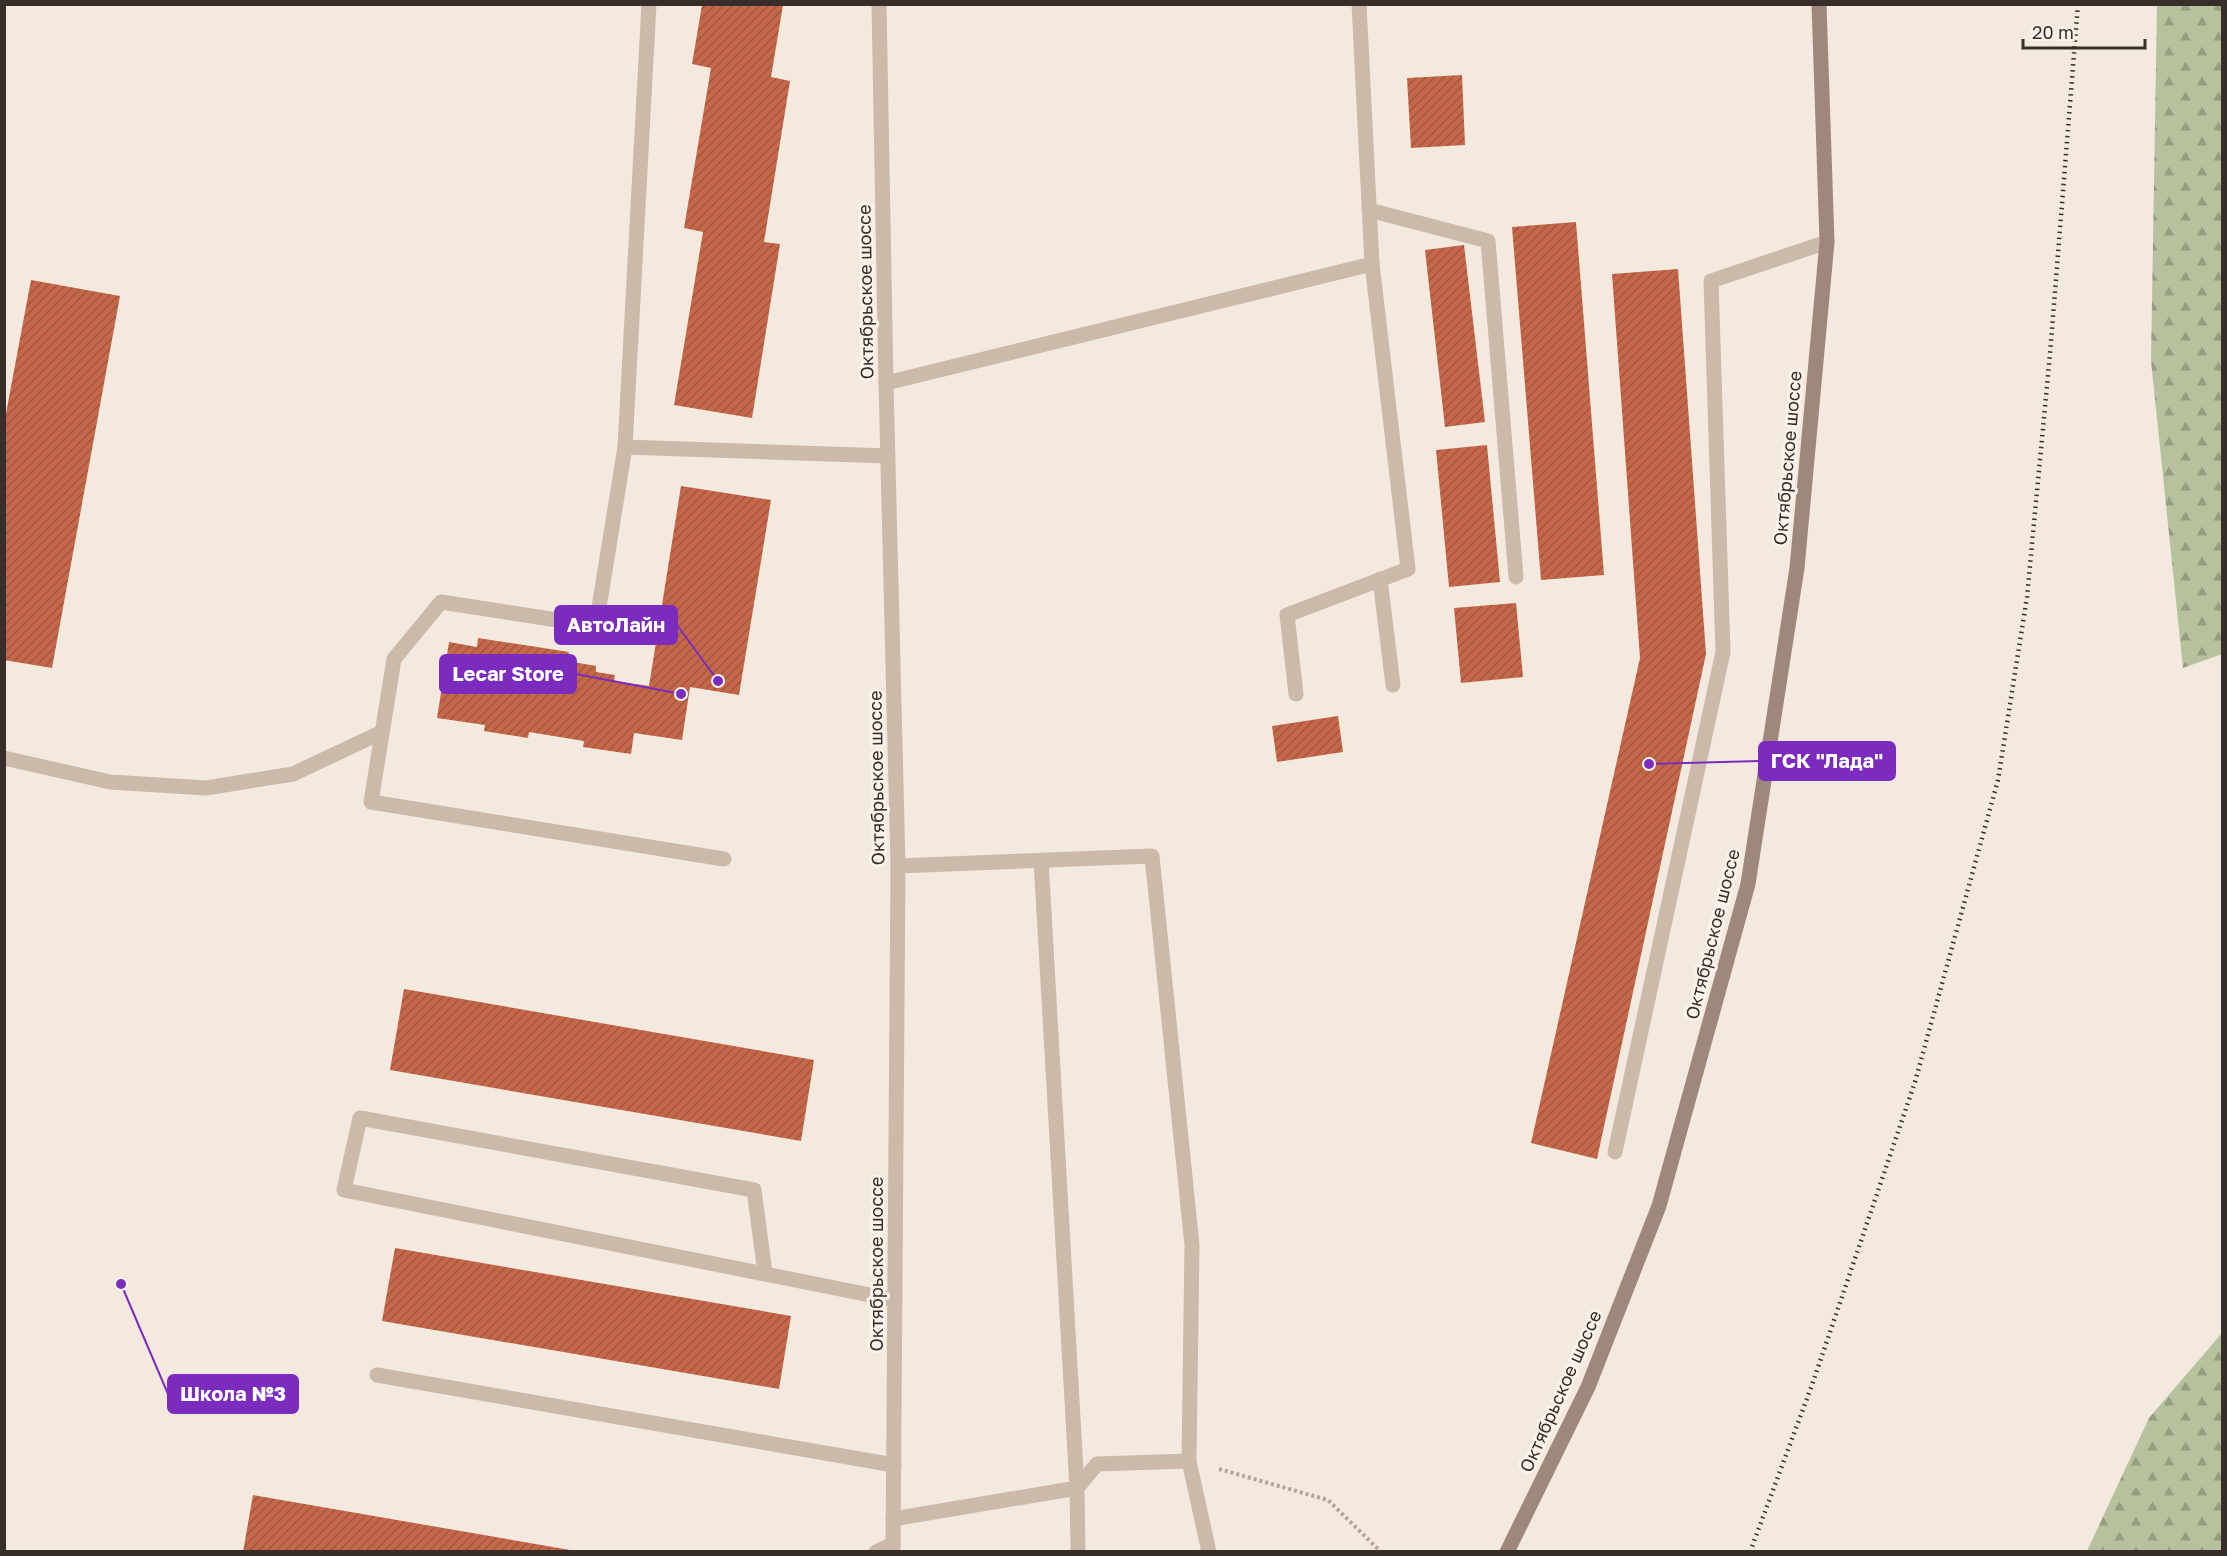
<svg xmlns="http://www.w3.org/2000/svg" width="2227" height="1556" font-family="'Golos Text',sans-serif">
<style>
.forest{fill:url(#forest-firs)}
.building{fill:url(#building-hatch)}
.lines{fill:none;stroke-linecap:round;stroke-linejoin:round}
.path{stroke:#b7a394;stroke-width:4;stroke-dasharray:3 3;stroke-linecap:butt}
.lane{stroke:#cbb9aa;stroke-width:15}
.street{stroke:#cbb9aa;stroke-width:15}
.secondary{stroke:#9f887b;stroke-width:15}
.rail{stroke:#382e29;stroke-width:4.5;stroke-dasharray:1.5 4.5;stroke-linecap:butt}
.labels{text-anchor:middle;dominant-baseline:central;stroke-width:6;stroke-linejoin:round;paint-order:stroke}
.street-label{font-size:18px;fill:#382e29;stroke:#faf3eb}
.leader{fill:none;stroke:#7b2cbf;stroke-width:2}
.callout-dot{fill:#7b2cbf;stroke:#faf3eb;stroke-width:2}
.callout{fill:#7b2cbf;stroke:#7b2cbf;stroke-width:2}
.callout-label{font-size:20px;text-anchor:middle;font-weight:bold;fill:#fff}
</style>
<defs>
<pattern id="forest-firs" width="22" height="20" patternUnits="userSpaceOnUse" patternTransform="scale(1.5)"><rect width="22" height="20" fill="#b6c29e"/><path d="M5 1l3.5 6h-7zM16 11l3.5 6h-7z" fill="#959e81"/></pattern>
<pattern id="building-hatch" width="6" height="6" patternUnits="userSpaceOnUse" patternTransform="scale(1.5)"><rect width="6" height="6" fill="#c5684a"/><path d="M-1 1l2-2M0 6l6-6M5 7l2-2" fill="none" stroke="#a1563e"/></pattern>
</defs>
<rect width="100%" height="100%" fill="#f3e9de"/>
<path class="forest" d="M2157,5H2222V654L2183,668L2151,361Z
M2222,1333V1551H2087L2149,1418Z"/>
<path class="building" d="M702,5H783L771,77L790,81L764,242L780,244L752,418L674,405L703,232L684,228L711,68L692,64Z
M1462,75L1465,145L1411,148L1407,78Z
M1576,222L1604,575L1541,580L1512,227Z
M1464,245L1485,422L1445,427L1425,250Z
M1678,269L1706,654L1597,1159L1531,1143L1640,658L1612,274Z
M31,280L120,296L52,668L4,660V424Z
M1487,445L1500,582L1449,587L1436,450Z
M681,486L771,500L739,695L690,687L682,740L634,733L631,754L583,747L584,741L529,732L528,738L484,731L485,725L437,718L449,642L477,647L478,638L569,652L567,661L596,666V672L615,675L614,681L649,686Z
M1516,603L1523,677L1461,683L1454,608Z
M1338,716L1343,752L1277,762L1272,726Z
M404,989L814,1060L801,1141L390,1070Z
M395,1248L791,1316L779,1389L382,1321Z
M253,1495L570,1550V1552H243Z"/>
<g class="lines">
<path class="path" d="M1219,1469L1328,1500L1381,1552"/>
<path class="lane" d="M1369,210L1488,241L1516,577
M886,383L1372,264L1408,569L1287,615L1296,694
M625,447L649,4
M1380,579L1393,685
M4,758L110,782L206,788L293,774L382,732
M724,859L371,802L394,659L441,602L596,626L625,447L888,456
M1041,860L1077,1488L1078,1552
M898,866L1152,856L1192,1245L1189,1461
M1615,1152L1723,652L1711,281L1827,242
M765,1273L754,1190L360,1118L344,1190L895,1300
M377,1375L894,1465
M893,1519L1077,1488L1097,1464L1189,1461L1209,1552
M876,1552L893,1544"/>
<path class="street" d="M879,4L886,383L898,866L893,1552
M1359,4L1372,264"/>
<path class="secondary" d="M1507,1552L1588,1387L1659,1206L1748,884L1797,568L1827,242L1819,4"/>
<path class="rail" d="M1750,1552L1812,1385L1915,1082L1998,780L2027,597L2050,354L2078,4"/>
</g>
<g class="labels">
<g class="street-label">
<text transform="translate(865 292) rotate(-91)">Октябрьское шоссе</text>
<text transform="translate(1787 458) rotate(-85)">Октябрьское шоссе</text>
<text transform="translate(876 778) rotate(-91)">Октябрьское шоссе</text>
<text transform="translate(1712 934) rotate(-76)">Октябрьское шоссе</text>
<text transform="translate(876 1264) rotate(-90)">Октябрьское шоссе</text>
<text transform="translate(1560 1391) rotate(-66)">Октябрьское шоссе</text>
</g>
</g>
<path class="leader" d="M718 681L677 625M681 694L576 674M1649 764L1759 761M121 1284L168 1394"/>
<g class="callout-dot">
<circle cx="718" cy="681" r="6"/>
<circle cx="681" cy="694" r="6"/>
<circle cx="1649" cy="764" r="6"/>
<circle cx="121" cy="1284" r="6"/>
</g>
<g class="callout">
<rect x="555" y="606" width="122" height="38" rx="6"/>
<rect x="440" y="655" width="136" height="38" rx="6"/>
<rect x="1759" y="742" width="136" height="38" rx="6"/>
<rect x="168" y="1375" width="130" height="38" rx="6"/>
</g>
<g class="callout-label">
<text x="616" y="632">АвтоЛайн</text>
<text x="508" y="681">Lecar Store</text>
<text x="1827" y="768">ГСК "Лада"</text>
<text x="233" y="1401">Школа №3</text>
</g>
<rect width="2227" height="1556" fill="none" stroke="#382e29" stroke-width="12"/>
<path d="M2023 39v9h122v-9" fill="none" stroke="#382e29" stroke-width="3"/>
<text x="2032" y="39" font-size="18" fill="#382e29" stroke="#faf3eb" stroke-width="4.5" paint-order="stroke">20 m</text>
</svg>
